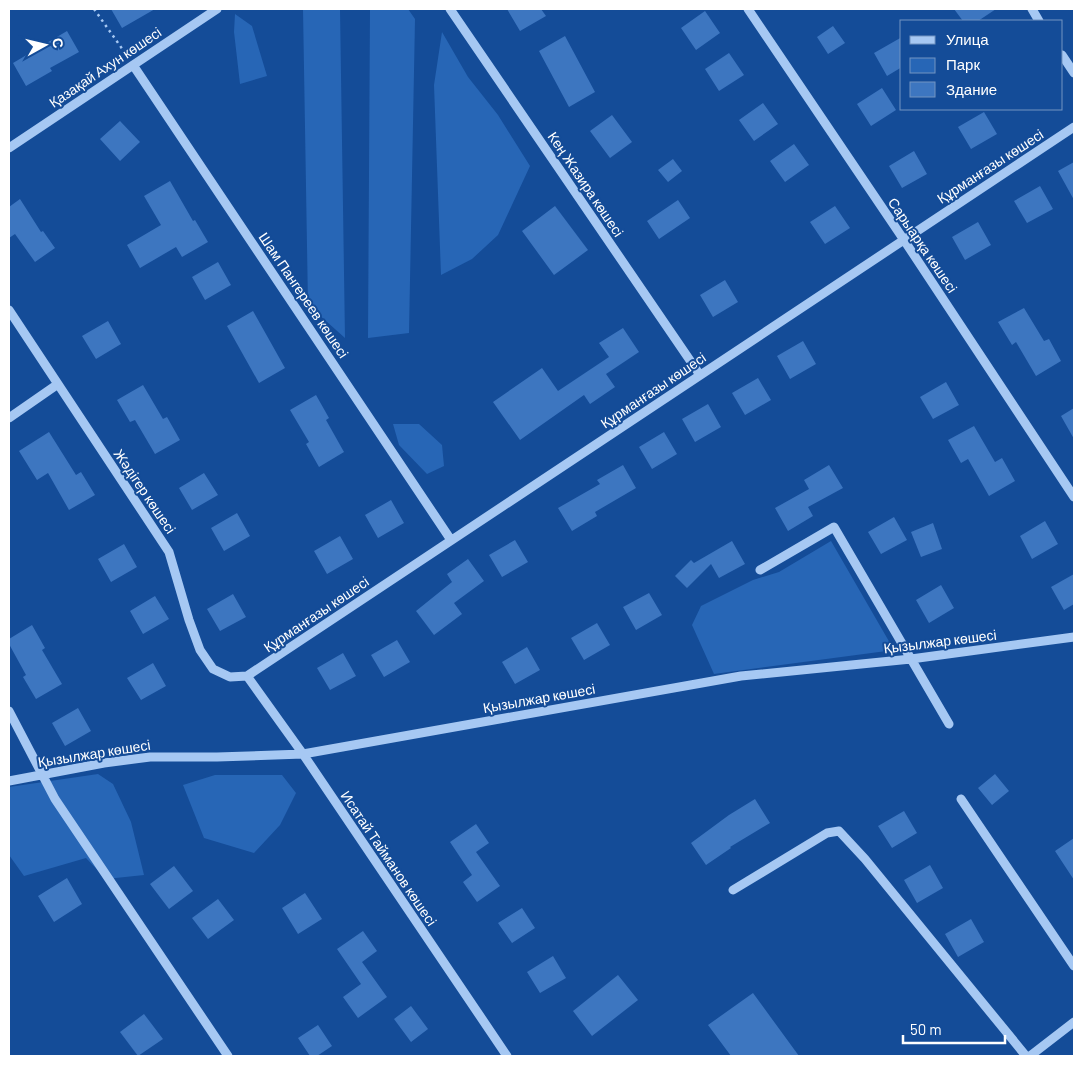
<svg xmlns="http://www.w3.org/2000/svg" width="1083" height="1065" font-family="Barlow,sans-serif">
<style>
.green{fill:#2766b6}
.building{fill:#3d76c0}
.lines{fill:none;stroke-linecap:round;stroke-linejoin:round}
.path{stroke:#a6c8f3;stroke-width:2.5;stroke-dasharray:2.5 4;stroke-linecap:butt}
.minor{stroke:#a6c8f3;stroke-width:9}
.labels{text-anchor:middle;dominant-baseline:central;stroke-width:4;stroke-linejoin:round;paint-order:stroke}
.street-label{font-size:14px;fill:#fff;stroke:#144c98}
</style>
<rect width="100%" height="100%" fill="#144c98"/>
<path class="green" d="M303,9H340L345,338L308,305Z
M370,9H408L415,19L409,333L368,338Z
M235,14L252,26L267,76L240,84L234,32Z
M442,32L468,77L498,115L530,166L498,235L472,259L441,275L434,85Z
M393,424H419L442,445L444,466L427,474L399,445Z
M831,541L894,650L714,674L692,625L701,606L753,580L779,572Z
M98,774L113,784L131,822L144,875L106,879L86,858L24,876L9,855V787Z
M215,775H282L296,793L280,825L254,853L204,838L183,785Z"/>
<path class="building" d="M111,9H155L122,28Z
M507,9H541L546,16L520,31Z
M954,9H996L978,21H963Z
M705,11L720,33L696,50L681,28Z
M833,26L845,43L828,54L817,37Z
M67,31L79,52L50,68L52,71L26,86L13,63Z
M565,36L595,92L569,107L539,51Z
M902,37V67L887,76L874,53Z
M729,53L744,75L719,91L705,69Z
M882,88L896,110L871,126L857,104Z
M763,103L778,124L754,141L739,120Z
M984,112L997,134L971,149L958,127Z
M612,115L632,142L610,158L590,131Z
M120,121L140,142L120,161L100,139Z
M794,144L809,165L785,182L770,161Z
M914,151L927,174L902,188L889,166Z
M673,159L682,171L668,182L658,170Z
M1074,162V200L1058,171Z
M170,181L193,221L195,220L208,242L182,257L176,247L140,268L127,245L161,225L144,196Z
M1040,186L1053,209L1027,223L1014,201Z
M20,199L41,232L43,231L55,248L35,262L15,234L9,238V207Z
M678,200L690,218L659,239L647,221Z
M555,206L588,250L554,275L522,231Z
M835,206L850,228L825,244L810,222Z
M978,222L991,245L965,260L952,237Z
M218,262L231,285L205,300L192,277Z
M725,280L738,302L713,317L700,295Z
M1024,308L1044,341L1049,339L1061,361L1036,376L1016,342L1012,345L998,322Z
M253,311L285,368L259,383L227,326Z
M108,321L121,344L96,359L82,336Z
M623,328L639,352L606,374L615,387L590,404L584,395L520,440L493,402L542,368L558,391L609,357L599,343Z
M803,341L816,364L790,379L777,356Z
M758,378L771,400L745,415L732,393Z
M946,382L959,405L933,419L920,397Z
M143,385L163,419L167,417L180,440L155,454L135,420L130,422L117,400Z
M316,395L329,418L326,420L344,452L319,467L306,444L309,442L290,410Z
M708,404L721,427L695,442L682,419Z
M1074,408V439L1061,416Z
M974,426L995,462L1002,458L1015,481L989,496L968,459L961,463L948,440Z
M49,432L76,475L81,472L95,495L69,510L48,473L37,480L19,451Z
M664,432L677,454L652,469L639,447Z
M623,465L636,488L595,512L597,516L572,531L558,508L600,484L597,480Z
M829,465L843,488L808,507L813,516L788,531L775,508L809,489L804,480Z
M204,473L218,495L192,510L179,488Z
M391,500L404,523L378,538L365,515Z
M237,513L250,536L224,551L211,528Z
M894,517L907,540L881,554L868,532Z
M1045,521L1058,544L1032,559L1020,536Z
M933,523L942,549L921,557L911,532Z
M340,536L353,559L327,574L314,551Z
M515,540L528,562L502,577L489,555Z
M732,541L745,564L719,578L711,564L687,588L675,576L691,560L694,563Z
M124,544L137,567L111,582L98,559Z
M468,559L484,581L454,603L462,614L434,635L416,611L452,582L447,574Z
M1074,574V604L1064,610L1051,587Z
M941,585L954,608L929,623L916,600Z
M649,593L662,615L636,630L623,607Z
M233,594L246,617L220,631L207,609Z
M155,596L169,619L143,634L130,611Z
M597,623L610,645L584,660L571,638Z
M32,625L45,648L42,650L62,684L36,699L23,677L26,675L9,644V639Z
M397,640L410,662L384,677L371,655Z
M527,647L540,670L515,684L502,662Z
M343,653L356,676L330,690L317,668Z
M153,663L166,686L141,700L127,678Z
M78,708L91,731L65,746L52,723Z
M995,774L1009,791L992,805L978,788Z
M755,799L770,823L730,847L731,848L706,865L691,843L729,815Z
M904,811L917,833L892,848L878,826Z
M476,824L489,843L476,852L500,886L477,902L463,882L472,875L450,842Z
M1074,838V880L1055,851Z
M930,865L943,888L917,903L904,880Z
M174,866L193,891L169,909L150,884Z
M67,878L82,904L54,922L38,896Z
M305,893L322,919L298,934L282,908Z
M218,899L234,920L208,939L192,918Z
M522,908L535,928L512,943L498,923Z
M971,919L984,942L958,957L945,934Z
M363,931L377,951L362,962L387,997L358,1018L343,997L361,984L337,949Z
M553,956L566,978L540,993L527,972Z
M618,975L638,1000L592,1036L573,1011Z
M753,993L799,1056H731L708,1025Z
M411,1006L428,1029L411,1042L394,1019Z
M144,1014L163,1039L138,1056L120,1032Z
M318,1025L332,1046L317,1056H310L298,1038Z"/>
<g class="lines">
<path class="path" d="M94,9L128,57"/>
<path class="minor" d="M450,9L700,375
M748,9L904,240L1074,497
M1032,9L1039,21
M1062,55L1074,73
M133,65L451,540
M9,148L217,9
M9,310L169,552L189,620L200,650L213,669L230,677L247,676
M9,418L58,384
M760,570L834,527L949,724
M247,676L1074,127
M247,676L303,754L507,1056
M9,711L55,799L228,1056
M9,781L104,763L150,757H217L303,754L741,676L911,659L1074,637
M961,799L1074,966
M733,890L827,833L839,831L865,859L1026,1056
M1030,1056L1074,1022"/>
</g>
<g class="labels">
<g class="street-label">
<text transform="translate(105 67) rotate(-34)">Қазақай Ахун көшесі</text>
<text transform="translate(990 166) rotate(-33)">Құрманғазы көшесі</text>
<text transform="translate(586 184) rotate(56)">Кең Жазира көшесі</text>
<text transform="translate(923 245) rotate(56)">Сарыарқа көшесі</text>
<text transform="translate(304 295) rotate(56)">Шам Пангереев көшесі</text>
<text transform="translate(653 390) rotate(-34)">Құрманғазы көшесі</text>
<text transform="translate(145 491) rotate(56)">Жәдігер көшесі</text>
<text transform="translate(316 614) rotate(-34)">Құрманғазы көшесі</text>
<text transform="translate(940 641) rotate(-7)">Қызылжар көшесі</text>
<text transform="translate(539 698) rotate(-10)">Қызылжар көшесі</text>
<text transform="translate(94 753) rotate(-9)">Қызылжар көшесі</text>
<text transform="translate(389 858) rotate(56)">Исатай Тайманов көшесі</text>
</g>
</g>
<rect width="1083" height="1065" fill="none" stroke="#ffffff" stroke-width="20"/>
<rect x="900" y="20" width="162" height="90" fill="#144c98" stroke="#7294c1"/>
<rect x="910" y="36" width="25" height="8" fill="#a6c8f3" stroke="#7294c1"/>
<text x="946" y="45" font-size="15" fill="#ffffff">Улица</text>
<rect x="910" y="58" width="25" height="15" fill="#2766b6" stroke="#7294c1"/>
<text x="946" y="70" font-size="15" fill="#ffffff">Парк</text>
<rect x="910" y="82" width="25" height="15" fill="#3d76c0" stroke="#7294c1"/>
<text x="946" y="95" font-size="15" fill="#ffffff">Здание</text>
<g transform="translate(45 45) rotate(82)" stroke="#144c98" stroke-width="4" paint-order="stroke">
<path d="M0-4L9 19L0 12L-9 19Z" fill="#ffffff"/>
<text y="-8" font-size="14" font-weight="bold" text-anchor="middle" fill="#ffffff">С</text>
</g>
<path d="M903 1035v8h102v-8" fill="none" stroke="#ffffff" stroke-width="2.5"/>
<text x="910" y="1035" font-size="15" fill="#ffffff" stroke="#144c98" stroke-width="4" paint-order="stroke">50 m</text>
</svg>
